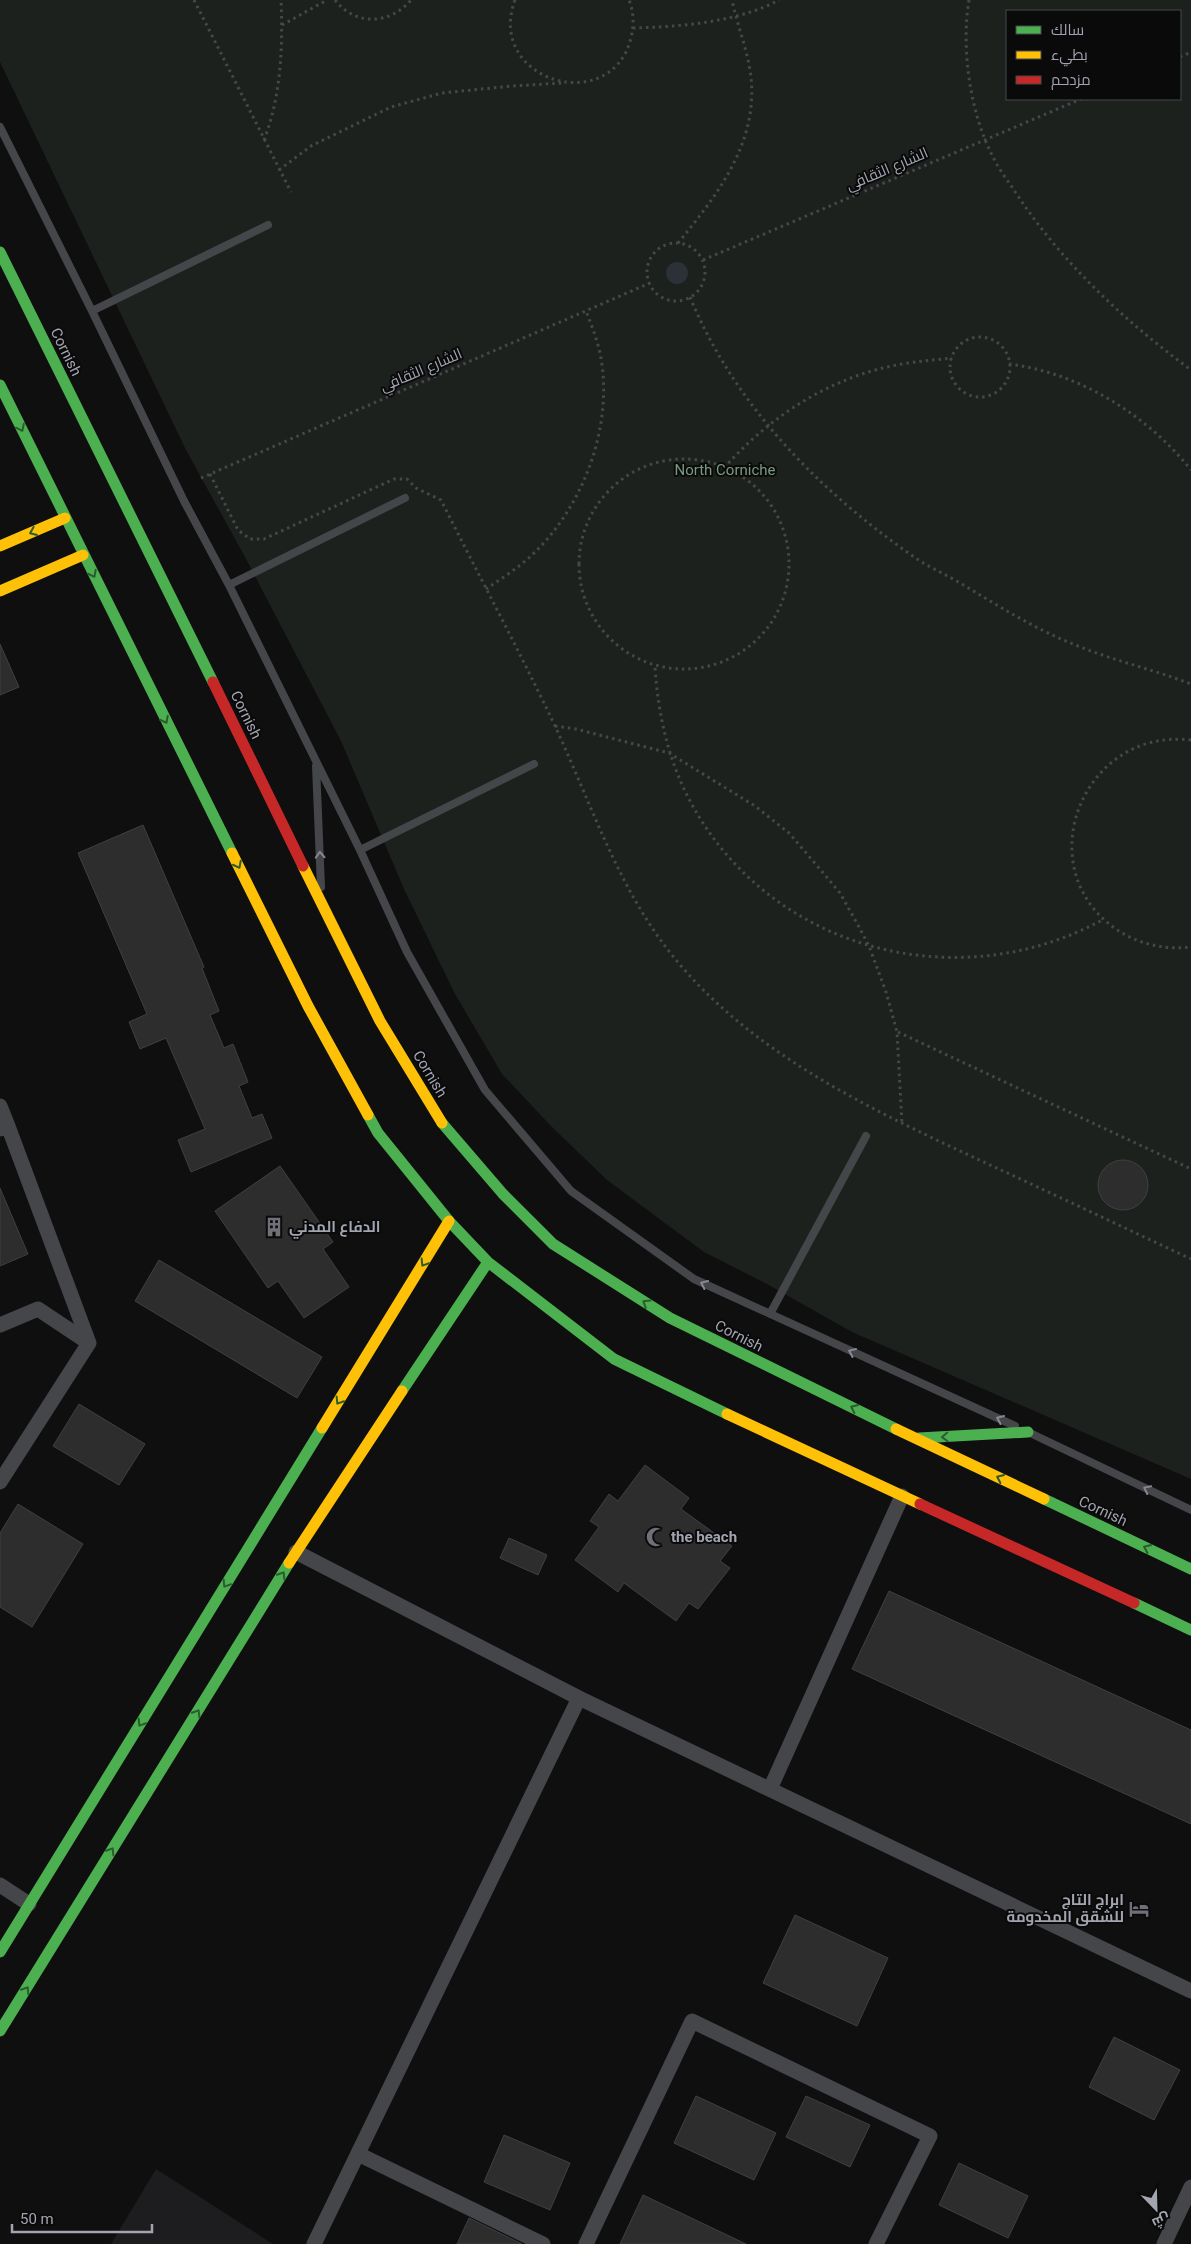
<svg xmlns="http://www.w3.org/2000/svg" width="1191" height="2244" font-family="Roboto,Cairo,sans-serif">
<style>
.built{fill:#1d1c1e}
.green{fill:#1c211d;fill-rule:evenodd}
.water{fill:#2b3137}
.building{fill:#2d2d2e;stroke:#3f4043}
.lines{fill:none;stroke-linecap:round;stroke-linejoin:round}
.path{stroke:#47474b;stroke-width:3;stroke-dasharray:2.5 4;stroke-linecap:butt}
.lane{stroke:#45464a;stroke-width:8}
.street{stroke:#45464a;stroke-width:15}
.fast{stroke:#4caf50;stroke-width:11}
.slow{stroke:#ffc107;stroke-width:11}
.jam{stroke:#c62828;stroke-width:11}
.oneway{stroke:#2b5c2e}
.oneway2{stroke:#868891}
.labels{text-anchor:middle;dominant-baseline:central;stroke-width:4;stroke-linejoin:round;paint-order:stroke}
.street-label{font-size:15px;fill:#a2a4b0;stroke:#0a0a0b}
.park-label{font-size:15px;fill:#7b9981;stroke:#0a0a0b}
.poi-label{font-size:15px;font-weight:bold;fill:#a2a4b0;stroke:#0a0a0b;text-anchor:start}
</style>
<rect width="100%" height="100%" fill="#0f0f10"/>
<path class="built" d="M156,2169L273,2244H111Z"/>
<path class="green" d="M0,0H1191V1479L852,1332L767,1284L704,1252L607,1180L551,1126L502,1074L455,994L404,889L341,741L245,557L186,450L0,62ZM1007,11H1180V99H1007Z"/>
<path class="water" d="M666 273a11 11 0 1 1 22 0a11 11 0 1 1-22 0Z"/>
<path class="building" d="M0,644L19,687L0,695Z
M143,825L204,967L202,968L219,1011L210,1015L224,1048L233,1044L248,1082L239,1086L252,1118L262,1114L272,1138L191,1172L178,1140L205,1129L166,1038L140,1049L129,1022L147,1014L78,853Z
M1098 1185a25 25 0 1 1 50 0a25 25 0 1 1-50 0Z
M280,1166L333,1242L323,1249L349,1287L304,1318L278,1281L268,1288L215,1211Z
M0,1188L28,1254L0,1266Z
M159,1260L322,1357L297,1398L135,1301Z
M79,1404L145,1444L119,1485L53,1446Z
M645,1465L689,1498L681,1509L732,1546L720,1561L730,1568L698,1609L689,1603L676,1621L624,1583L618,1592L575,1560L599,1527L590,1521L609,1494L618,1501Z
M18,1504L83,1544L32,1627L0,1607V1533Z
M509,1538L547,1555L538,1575L500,1558Z
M889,1591L1191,1730V1824L852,1669Z
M795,1915L888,1958L857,2026L763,1983Z
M1114,2037L1180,2070L1154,2120L1089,2087Z
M696,2096L776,2133L754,2180L674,2143Z
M806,2096L870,2125L850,2167L786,2137Z
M504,2135L570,2163L550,2210L484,2182Z
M959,2163L1028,2196L1008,2238L939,2205Z
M643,2195L746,2244H620Z
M469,2218L522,2244H457Z"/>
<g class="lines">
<path class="path" d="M194,0L291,192
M335,0C355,26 390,25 411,0
M515,0C485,81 611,118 631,38C634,25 634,12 629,0
M969,0C961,48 970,112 992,155C997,166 1005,177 1012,187C1058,259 1122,319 1191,370
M282,25L327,0
M633,28C679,27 739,22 779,0
M1180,57L1191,52
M264,140C281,96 283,47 281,0
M279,170L311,146L391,107L442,93L512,86L563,83
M678,243C719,193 761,139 750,70C746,46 737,24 732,0
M647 272a29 29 0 1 1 58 0a29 29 0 1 1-58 0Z
M703,260L1081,99
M690,297C735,407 823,495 920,561C933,569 947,575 960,583C997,605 1033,628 1073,644C1111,660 1152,669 1191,684
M950 367a30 30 0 1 1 60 0a30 30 0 1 1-60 0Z
M1009,364C1080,373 1147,415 1191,470
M579 564a105 105 0 1 1 210 0a105 105 0 1 1-210 0Z
M724,468C771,415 832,376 902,364C919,361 935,360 952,358
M210,474L238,530L250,539H264L394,479H407L416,488L441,500C479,576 519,650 555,726C591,803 618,888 672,955C752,1055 874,1111 988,1164C1055,1195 1123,1227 1191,1259
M201,478L650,283
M486,589C501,579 518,568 532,555C583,507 613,428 601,358C598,342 592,326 586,311
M655,668C658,710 666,750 684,789C759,947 953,1002 1104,919
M555,726L576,729L669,753L755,806L789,833L825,875L840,893L859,927L869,946L886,992L897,1032L902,1124
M1191,740C1080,727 1025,874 1122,933C1143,945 1167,950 1191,947
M898,1032L1191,1169"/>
<path class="lane" d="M0,127L92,311L184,501L229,585L360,850L407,952L485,1090L571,1191L694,1279L1015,1426
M92,311L268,225
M229,585L405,498
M316,766L321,887
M360,850L534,764
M770,1314L866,1136
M1028,1432L1191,1510"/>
<path class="street" d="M0,1106L8,1126L0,1129
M8,1126L89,1343
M0,1325L38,1309L89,1343L0,1482
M296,1552L579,1698L314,2244
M579,1698L1191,1991
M770,1789L902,1496
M0,1885L29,1904
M358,2154L543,2244
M586,2244L692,2021L930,2136L876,2244
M1164,2244L1191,2187"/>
<path class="fast" d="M0,252L213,682
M0,385L232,853
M368,1115L378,1133L449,1221L488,1262L614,1359L727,1414
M442,1123L503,1194L553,1244L670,1318L896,1429
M402,1391L488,1262
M919,1438L1028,1432
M1044,1499L1191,1569
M1134,1603L1191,1630
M0,1952L322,1428
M0,2031L289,1563"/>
<path class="slow" d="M0,546L65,518
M0,591L83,555
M232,853L308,1006L368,1115
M303,866L380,1021L442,1123
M727,1414L920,1504
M322,1428L449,1221
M896,1429L1044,1499
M289,1563L402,1391"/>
<path class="jam" d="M213,682L303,866
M920,1504L1134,1603"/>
</g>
<defs><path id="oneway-chevron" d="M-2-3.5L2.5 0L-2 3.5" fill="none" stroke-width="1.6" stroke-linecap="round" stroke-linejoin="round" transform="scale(1.25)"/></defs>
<g class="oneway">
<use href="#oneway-chevron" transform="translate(21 428) rotate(64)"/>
<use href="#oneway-chevron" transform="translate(33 532) rotate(157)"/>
<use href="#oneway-chevron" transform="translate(93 574) rotate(63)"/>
<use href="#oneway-chevron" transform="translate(165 720) rotate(63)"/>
<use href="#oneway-chevron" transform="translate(238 865) rotate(63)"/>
<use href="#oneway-chevron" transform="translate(424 1263) rotate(122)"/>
<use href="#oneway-chevron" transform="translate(646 1303) rotate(-148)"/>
<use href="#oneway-chevron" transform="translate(339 1401) rotate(122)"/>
<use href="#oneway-chevron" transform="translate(854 1408) rotate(-155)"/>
<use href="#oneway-chevron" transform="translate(945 1437) rotate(177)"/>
<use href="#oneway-chevron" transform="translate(1000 1478) rotate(-155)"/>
<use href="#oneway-chevron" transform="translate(1147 1548) rotate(-155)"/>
<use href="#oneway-chevron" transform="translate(282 1575) rotate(-58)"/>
<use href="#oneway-chevron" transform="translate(226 1584) rotate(122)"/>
<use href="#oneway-chevron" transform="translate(197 1713) rotate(-58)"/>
<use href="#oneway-chevron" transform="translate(141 1723) rotate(122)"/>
<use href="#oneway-chevron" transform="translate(111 1851) rotate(-58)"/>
<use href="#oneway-chevron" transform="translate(26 1990) rotate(-58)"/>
</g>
<g class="oneway2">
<use href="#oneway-chevron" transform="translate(320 855) rotate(-93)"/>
<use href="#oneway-chevron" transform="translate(704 1284) rotate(-155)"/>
<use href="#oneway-chevron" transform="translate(852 1352) rotate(-156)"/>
<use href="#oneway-chevron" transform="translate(1000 1419) rotate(-156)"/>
<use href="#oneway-chevron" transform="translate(1147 1489) rotate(-154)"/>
</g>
<defs>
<symbol id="building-bare" viewBox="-9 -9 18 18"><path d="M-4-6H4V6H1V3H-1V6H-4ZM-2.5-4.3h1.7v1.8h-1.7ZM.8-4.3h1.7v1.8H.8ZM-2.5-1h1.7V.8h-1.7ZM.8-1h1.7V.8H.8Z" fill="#6f7078" stroke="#0a0a0b" stroke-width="2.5" paint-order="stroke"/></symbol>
<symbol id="mosque-bare" viewBox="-9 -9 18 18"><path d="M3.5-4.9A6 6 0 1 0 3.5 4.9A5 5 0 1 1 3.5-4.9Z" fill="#6f7078" stroke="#0a0a0b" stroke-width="2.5" paint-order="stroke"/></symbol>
<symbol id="hotel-bare" viewBox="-9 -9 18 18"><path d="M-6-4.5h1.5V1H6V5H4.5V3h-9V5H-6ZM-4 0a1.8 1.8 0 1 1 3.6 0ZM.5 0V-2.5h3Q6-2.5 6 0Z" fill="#6f7078" stroke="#0a0a0b" stroke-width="2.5" paint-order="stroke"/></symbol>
</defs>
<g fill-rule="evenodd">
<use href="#building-bare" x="260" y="1213" width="28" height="28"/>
<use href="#mosque-bare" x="642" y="1523" width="28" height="28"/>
<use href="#hotel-bare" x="1125" y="1895" width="28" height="28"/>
</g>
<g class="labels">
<g class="street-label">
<text transform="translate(887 169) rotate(-23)">الشارع الثقافي</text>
<text transform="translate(66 352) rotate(64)">Cornish</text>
<text transform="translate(421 370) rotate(-23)">الشارع الثقافي</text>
<text transform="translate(246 715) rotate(64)">Cornish</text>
<text transform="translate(430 1074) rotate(59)">Cornish</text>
<text transform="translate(739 1336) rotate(27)">Cornish</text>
<text transform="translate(1103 1511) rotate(25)">Cornish</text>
</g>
<g class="park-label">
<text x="725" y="470">North Corniche</text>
</g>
<g class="poi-label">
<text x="289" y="1227">الدفاع المدني</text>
<text x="671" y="1537">the beach</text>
<text x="1124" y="1900" text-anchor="end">ابراج التاج<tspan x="1124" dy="17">للشقق المخدومة</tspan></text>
</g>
</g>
<rect x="1006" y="10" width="175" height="90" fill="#0a0a0b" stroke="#47484d"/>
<rect x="1016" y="26" width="25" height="8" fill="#4caf50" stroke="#47484d"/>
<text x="1051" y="35" font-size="15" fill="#a2a4b0">سالك</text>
<rect x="1016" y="51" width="25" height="8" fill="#ffc107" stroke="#47484d"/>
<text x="1051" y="60" font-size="15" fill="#a2a4b0">بطيء</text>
<rect x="1016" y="76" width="25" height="8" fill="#c62828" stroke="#47484d"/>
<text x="1051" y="85" font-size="15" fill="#a2a4b0">مزدحم</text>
<g transform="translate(1156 2209) rotate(157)" stroke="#0a0a0b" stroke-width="4" paint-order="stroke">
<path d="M0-4L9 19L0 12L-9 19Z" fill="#a2a4b0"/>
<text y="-8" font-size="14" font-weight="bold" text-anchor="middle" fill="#a2a4b0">ش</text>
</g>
<path d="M12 2224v8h140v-8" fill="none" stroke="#a2a4b0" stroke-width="2.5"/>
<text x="20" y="2224" font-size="15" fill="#a2a4b0" stroke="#0a0a0b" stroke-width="4" paint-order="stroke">50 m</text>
</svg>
